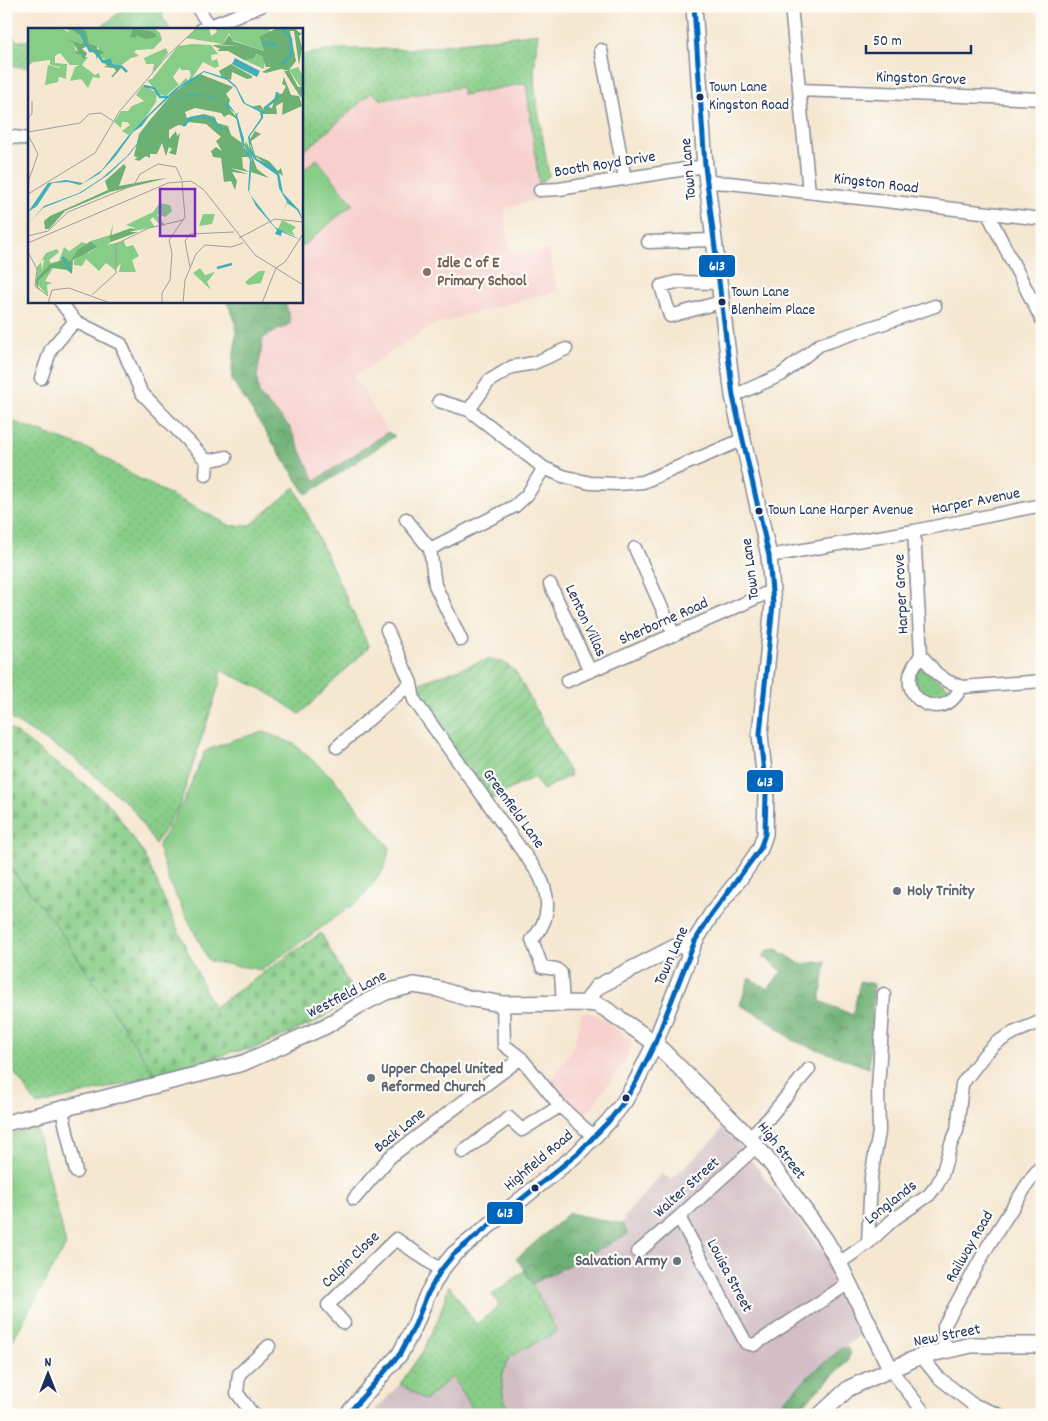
<svg xmlns="http://www.w3.org/2000/svg" width="1048" height="1421" font-family="Dekko,sans-serif">
<style>
.built{fill:#f7d0ce}
.industrial{fill:#d2bec4}
.grass{fill:url(#grass-dots);stroke:#517e72}
.forest{fill:url(#forest-crowns);stroke:#447069}
.cemetery{fill:url(#cemetery-stones);stroke:#517e72}
.park{fill:url(#park-tufts);stroke:#517e72}
.garden{fill:url(#garden-furrows);stroke:#517e72}
.pitch{fill:#87cd87;stroke:#517e72}
.lines{fill:none;stroke-linecap:round;stroke-linejoin:round}
.minor-casing{stroke:#888b97;stroke-width:15}
.tertiary-casing{stroke:#888b97;stroke-width:18}
.minor{stroke:#fff;stroke-width:12}
.tertiary{stroke:#fff;stroke-width:15}
.bus-1-casing{stroke:#fdfcf7;stroke-width:9}
.bus-1{stroke:#0065bd;stroke-width:5}
.bus-dot{fill:#1b2f5e;stroke:#fdfcf7;stroke-width:2}
.education-dot{fill:#8d6e63;stroke:#fdfcf7;stroke-width:2}
.worship-dot{fill:#6b7280;stroke:#fdfcf7;stroke-width:2}
.labels{text-anchor:middle;dominant-baseline:central;stroke-width:4.5;stroke-linejoin:round;paint-order:stroke}
.bus-label{font-size:15px;fill:#1b2f5e;stroke:#fdfcf7;text-anchor:start}
.street-label{font-size:16px;fill:#1b2f5e;stroke:#fdfcf7}
.education-label{font-size:16px;font-weight:bold;fill:#785e54;stroke:#fdfcf7;text-anchor:start}
.worship-label{font-size:16px;font-weight:bold;fill:#5b616d;stroke:#fdfcf7;text-anchor:start}
.inset-river{fill:none;stroke:#3fafba;stroke-width:2.5}
.inset-road{fill:none;stroke:#9e9da2;stroke-width:1}
.view{fill:#7b2cbf;fill-opacity:0.15;stroke:#7b2cbf;stroke-width:2.5}
.inset-edge{fill:none;stroke:#1b2f5e;stroke-width:2.5}
.line-badge{stroke:#fdfcf7;stroke-width:2}
.badge-label{font-size:14px;text-anchor:middle;font-weight:bold;fill:#fff}
</style>
<defs>
<pattern id="grass-dots" width="8" height="8" patternUnits="userSpaceOnUse" patternTransform="scale(1.25)"><rect width="8" height="8" fill="#87cd87"/><path d="M2 2h.1M6 6h.1" fill="none" stroke="#74b077" stroke-width="1.8" stroke-linecap="round"/></pattern>
<pattern id="forest-crowns" width="20" height="18" patternUnits="userSpaceOnUse" patternTransform="scale(1.25)"><rect width="20" height="18" fill="#6db074"/><path d="M2 6a3 3 0 1 1 6 0M12 15a3 3 0 1 1 6 0" fill="none" stroke="#599062"/></pattern>
<pattern id="cemetery-stones" width="16" height="16" patternUnits="userSpaceOnUse" patternTransform="scale(1.25)"><rect width="16" height="16" fill="#87cd87"/><path d="M2 7V4a2 2 0 0 1 4 0v3zM10 15v-3a2 2 0 0 1 4 0v3z" fill="#74b077"/></pattern>
<pattern id="park-tufts" width="24" height="20" patternUnits="userSpaceOnUse" patternTransform="scale(1.25)"><rect width="24" height="20" fill="#87cd87"/><path d="M3 7l-1-3M5 7V3M7 7l1-3M15 17l-1-3M17 17v-4M19 17l1-3" fill="none" stroke="#74b077"/></pattern>
<pattern id="garden-furrows" width="10" height="10" patternUnits="userSpaceOnUse" patternTransform="scale(1.25)"><rect width="10" height="10" fill="#87cd87"/><path d="M-1 1l2-2M0 10L10 0M9 11l2-2" fill="none" stroke="#74b077"/></pattern>
</defs>
<rect width="100%" height="100%" fill="#fdfcf7"/>
<filter id="ink" filterUnits="userSpaceOnUse"><feTurbulence type="fractalNoise" baseFrequency=".02" numOctaves="2"/><feDisplacementMap in="SourceGraphic" scale="10" xChannelSelector="R" yChannelSelector="G"/><feConvolveMatrix kernelMatrix="1 2 1 2 8 2 1 2 1" color-interpolation-filters="sRGB"/></filter>
<filter id="wash" filterUnits="userSpaceOnUse"><feTurbulence type="fractalNoise" baseFrequency=".0096" numOctaves="4" result="noise"/><feDisplacementMap in="SourceGraphic" scale="20" xChannelSelector="R" yChannelSelector="G"/><feGaussianBlur stdDeviation="1.12" result="paint"/><feColorMatrix in="noise" values="0 0 0 0 0 0 0 0 0 0 0 0 0 0 0 0 0 1.4 0 .05"/><feComposite in="paint" operator="in"/></filter>
<g filter="url(#wash)">
<rect width="100%" height="100%" fill="#f5e7d0"/>
<path class="built" d="M526,83L541,199L504,208L510,253L548,250L557,291L491,308L433,325L354,376L388,432L315,481L289,426L259,395L257,378L263,338L237,334V324L226,301H301V153L319,139L372,92L382,100L461,87L463,95Z
M582,1012L591,1013L611,1024L629,1041L631,1048L626,1059L584,1118L561,1092L549,1083L574,1046Z"/>
<path class="industrial" d="M722,1128L738,1144L825,1254L860,1335L811,1374L781,1404L795,1413L794,1415H511L504,1400L502,1389L505,1368L510,1357L557,1332L532,1284L628,1234L623,1224L624,1217L662,1174L671,1180L717,1136Z
M452,1377L477,1415H371L400,1384L425,1400Z"/>
<path class="grass" d="M127,6H165L168,10L161,15L170,29H99Z
M6,27L17,41H29V68L8,65L6,72Z
M538,33L534,71L535,92L549,176L539,184L526,83L463,95L461,87L382,100L372,92L319,139L301,153V55L338,49H413Z
M6,419L94,451L134,476L231,526L251,525L295,487L369,647L300,714L262,689L220,670V682L179,807L155,844L132,808L76,759L6,716Z
M920,668C924,669 945,685 951,689L952,692C940,704 933,702 919,695L914,675Z
M6,863L55,923L156,1076L37,1105L6,1061Z
M525,1270L557,1332C548,1337 513,1353 509,1359C498,1375 501,1400 511,1415H477L452,1377L425,1400L400,1384L423,1351L439,1317L449,1285L476,1324L500,1306L492,1295Z"/>
<path class="forest" d="M226,301L285,302L291,323L263,338L257,378L259,395L289,426L315,481L388,432L395,436L322,485L306,494L232,380C230,347 246,334 226,301Z
M777,949L800,964L826,961L820,1001L853,1015L860,981L874,984L869,1068L794,1041L765,1018L740,1005L749,978L768,989L782,971L763,956L768,950Z
M569,1213L623,1224L628,1234L532,1284L525,1270L516,1259Z
M842,1348H847L851,1353L846,1363L795,1413L780,1404L811,1374Z"/>
<path class="cemetery" d="M6,727L15,732L62,768L70,772L110,805L144,854L213,1008L321,933L355,996L314,1023L252,1049L231,1052L222,1056L156,1076L55,923L6,863Z"/>
<path class="park" d="M36,1127L66,1245L6,1352V1135Z"/>
<path class="garden" d="M486,660C499,659 506,663 516,672L571,775L543,790L534,777L490,800L417,696L422,682Z"/>
<path class="pitch" d="M317,159L353,204L301,247V172Z
M264,732L294,744L333,778L390,848L384,869L360,900L262,970L209,961L169,882L158,846L183,803L205,751L236,739Z"/>
</g>
<g filter="url(#ink)">
<g class="lines">
<defs>
<path id="minor" d="M196,6L210,26
M791,6L809,192
M202,29L261,6
M601,50L625,179
M799,90L1042,99
M6,136L29,139
M707,182L729,183L1042,219
M540,190L559,189L705,166
M988,214L1042,320
M648,242L713,240
M718,283L676,282L661,286L670,316L721,302
M60,301L75,321L121,344L141,392L207,461L206,475
M41,378L51,349L75,321
M733,396L781,375L819,345L935,306
M439,401L469,410L544,468L563,476L590,483L618,484L643,482L744,439
M469,410L489,381L512,367L534,363L566,349
M207,461L226,457
M406,519L430,549L435,585L461,640
M914,531L921,655L937,674L947,681L962,687L1042,681
M635,548L674,635
M430,549L515,506L527,495L544,468
M769,556L914,531L1042,505
M550,584L590,671
M387,630L411,683L414,700L538,873C551,897 551,919 532,940L542,967L556,969L561,973L563,1005
M921,655C917,662 911,668 910,676C906,697 931,714 949,702C955,699 958,692 962,687
M567,681L723,613L773,590
M337,747L411,683
M503,1004L504,1045L521,1058L560,1106L594,1137
M62,1110L76,1172
M749,1137L768,1119L809,1069
M463,1152L509,1118L522,1130L560,1106
M354,1199L390,1157L521,1058
M679,1217L746,1343L754,1345L849,1283
M868,1243L871,1177L879,1132L878,1089L884,994
M638,1252L679,1217L757,1146
M839,1263L868,1243L894,1219L929,1195L937,1185L942,1175L951,1144L957,1131L962,1084L985,1054L996,1043L1013,1033L1042,1021
M344,1323L328,1305L396,1239L441,1270
M944,1351V1326L988,1246L1032,1177L1042,1165
M921,1356L938,1377L972,1404L1000,1415
M891,1370L926,1415
M255,1415L251,1412L237,1393L239,1374L269,1346"/>
<path id="tertiary" d="M586,1003L596,1004L604,1008L655,1043L749,1137L772,1165L825,1239L839,1263L891,1370
M6,1123L243,1063L326,1026L358,1006L386,992L414,985L438,989L467,998L503,1004L586,1003L597,987L675,947L695,941
M347,1415L400,1354L415,1325L427,1295L441,1270L454,1254L577,1154L608,1122L624,1102L637,1080L655,1043L695,941L711,915L740,878L760,849L765,834L766,793L760,734L773,604L769,556L733,396L705,166L694,6
M820,1415L849,1388L921,1356L972,1345H1042"/>
</defs>
<use href="#minor" class="minor-casing"/>
<use href="#tertiary" class="tertiary-casing"/>
<use href="#minor" class="minor"/>
<use href="#tertiary" class="tertiary"/>
<defs>
<path id="bus-1" d="M347,1415L400,1354L415,1325L427,1295L441,1270L454,1254L577,1154L608,1122L624,1102L637,1080L655,1043L695,941L711,915L760,849L765,834L766,793L760,734L773,604L769,556L733,396L705,166L694,6"/>
</defs>
<use href="#bus-1" class="bus-1-casing"/>
<use href="#bus-1" class="bus-1"/>
</g>
</g>
<g class="bus-dot">
<circle cx="700" cy="97" r="4.5"/>
<circle cx="722" cy="302" r="4.5"/>
<circle cx="759" cy="511" r="4.5"/>
<circle cx="626" cy="1098" r="4.5"/>
<circle cx="535" cy="1188" r="4.5"/>
</g>
<circle class="education-dot" cx="427" cy="272" r="5"/>
<g class="worship-dot">
<circle cx="897" cy="891" r="5"/>
<circle cx="371" cy="1078" r="5"/>
<circle cx="677" cy="1261" r="5"/>
</g>
<g class="labels">
<g class="bus-label">
<text x="709" y="88">Town Lane<tspan x="709" dy="18">Kingston Road</tspan></text>
<text x="731" y="293">Town Lane<tspan x="731" dy="18">Blenheim Place</tspan></text>
<text x="768" y="511">Town Lane Harper Avenue</text>
</g>
<g class="street-label">
<text transform="translate(921 79) rotate(2)">Kingston Grove</text>
<text transform="translate(605 165) rotate(-9)">Booth Royd Drive</text>
<text transform="translate(689 169) rotate(-95)">Town Lane</text>
<text transform="translate(876 184) rotate(7)">Kingston Road</text>
<text transform="translate(976 502) rotate(-11)">Harper Avenue</text>
<text transform="translate(751 569) rotate(-97)">Town Lane</text>
<text transform="translate(902 594) rotate(-93)">Harper Grove</text>
<text transform="translate(585 621) rotate(65)">Lenton Villas</text>
<text transform="translate(664 622) rotate(-24)">Sherborne Road</text>
<text transform="translate(513 809) rotate(54)">Greenfield Lane</text>
<text transform="translate(672 956) rotate(-66)">Town Lane</text>
<text transform="translate(347 995) rotate(-27)">Westfield Lane</text>
<text transform="translate(400 1131) rotate(-39)">Back Lane</text>
<text transform="translate(781 1151) rotate(52)">High Street</text>
<text transform="translate(539 1161) rotate(-40)">Highfield Road</text>
<text transform="translate(687 1188) rotate(-42)">Walter Street</text>
<text transform="translate(891 1203) rotate(-38)">Longlands</text>
<text transform="translate(970 1247) rotate(-60)">Railway Road</text>
<text transform="translate(351 1260) rotate(-44)">Calpin Close</text>
<text transform="translate(729 1276) rotate(62)">Louisa Street</text>
<text transform="translate(947 1336) rotate(-11)">New Street</text>
</g>
<g class="education-label">
<text x="437" y="263">Idle C of E<tspan x="437" dy="18">Primary School</tspan></text>
</g>
<g class="worship-label">
<text x="907" y="891">Holy Trinity</text>
<text x="381" y="1069">Upper Chapel United<tspan x="381" dy="18">Reformed Church</tspan></text>
<text x="667" y="1261" text-anchor="end">Salvation Army</text>
</g>
</g>
<g transform="translate(28 28)">
<rect width="275" height="275" fill="#f5e7d0"/>
<path d="M0,0H32L43,5L37,0H41L55,10L54,16L46,14V10L47,21L56,29H60L54,37L67,47L71,45L72,50L65,49L60,60L53,51L42,53L47,39L51,37H42L32,25L27,28V35L39,36L38,51L29,48L32,39L22,37V32L5,34L0,38ZM54,0H126L132,5L134,12L125,21L108,22L106,24L111,28L103,30L91,39L70,28L68,32V25L72,24L69,18L61,17ZM169,0H181L183,8L189,4L187,0H245L241,2L243,5L231,10L236,23L204,12L201,5L195,16L158,10ZM164,16L183,17L190,26L183,27L184,33L189,31L191,38L187,40L175,34L162,53L149,58L138,68L131,66L119,52L124,51L150,18ZM152,39L153,42H161L163,47L160,53L158,50L151,57L145,49ZM138,20L140,25L124,46L126,36H118L116,30ZM230,26L237,30L236,41L216,32ZM270,39L275,48L274,61L261,42ZM115,57L129,65L128,74L115,93L100,107L94,103L102,97L99,94H94L93,100L86,94L93,83H100L104,78L116,73L108,67ZM132,175L142,177L144,183L137,189L129,186L137,197L133,198L125,189L122,192L127,199L101,204L107,200L98,197L125,184ZM254,192L268,199L264,203L267,208L250,201ZM85,196L83,214L79,217L96,213L98,219L105,217L111,228L104,232L108,244H91L93,235L87,242L78,235L71,243L58,231L54,238L46,237V232L57,223L60,225L70,219L63,213L82,207ZM54,214L59,216L49,222L42,233L36,232L18,240L8,259L9,239L13,234L14,243L16,231L13,233L18,225L29,221L31,224L21,232L23,235L31,233L36,219L41,223L39,225ZM25,240L17,253L24,255L19,257L20,268L10,257L14,246Z" fill="#87cd87" fill-rule="evenodd"/>
<path d="M41,0H54L58,3L61,16L69,18V21L76,24L71,28L74,32H83L82,37L94,39L85,49H83L88,43L86,40L75,39L79,38L59,18L54,21L59,25L56,32L53,27L47,25L50,23L45,14L39,11L54,16L55,10ZM249,0H266L272,5L275,4L271,8L274,20L271,37L266,3H262L268,33L261,42L270,59H275L273,70L256,43H261L253,41L238,45L234,44L243,39H238L234,28L228,26L226,30L216,32L200,23H189L192,21L184,17L212,18L186,16H195L201,7L205,13L236,23L231,9ZM105,1L122,3L128,6V9L118,11L107,7L109,10L102,9ZM203,36L224,48V50L219,51L204,44L203,52L194,49L191,43ZM172,46L205,59L198,66L202,72L200,79L210,91L215,119L222,129H214L215,140L221,144L202,140L220,146L204,144L209,153L207,162L203,153L196,154L193,130L185,129L183,123L188,119L194,123L188,113L193,109L178,96L160,94L158,98L150,97L141,102V111L148,103L149,108L152,105L148,127L141,125L144,121L141,119L138,128L134,115L129,126H122V130L118,128L111,133L106,131L110,130L106,128L111,106L122,92L145,65ZM167,80L193,85L196,89L201,86L209,91L214,115L203,107L200,98L189,95L187,89L176,86L159,90L157,84ZM256,49L263,67L271,68L274,78L254,87L255,74L248,78L249,86H235L234,82L223,79L232,77L236,82L237,78L244,80L248,65L254,66L258,58L254,56ZM227,103L233,106L223,113L227,127L241,133L250,143L253,140L255,148L227,128L221,113ZM218,112L229,141L241,150L223,144L224,132L216,117L217,114L219,118ZM96,136L98,139L91,158L123,152L140,150L82,164L37,183L21,201H17L16,193L22,188L80,162L77,153ZM103,200L107,202L101,204H110L83,214L81,208ZM63,213L70,219L45,232L44,246L39,242L24,240L11,252L10,259L14,263L9,260L8,251L21,237L35,232V228L42,233L49,222Z" fill="#6db074" fill-rule="evenodd"/>
<path d="M0,14L18,23L25,30L5,33L0,38ZM20,37L32,40L30,54L17,57ZM175,186H187L184,196L171,198ZM172,240L177,247L187,244L179,254L183,262L165,245ZM231,243H237L233,255L220,257L217,254Z" fill="#87cd87"/>
<path d="M207,30L232,43L229,49L204,36ZM176,43L199,50L208,58L217,75L235,83V90L222,108V118L229,131L244,138L251,145L255,165L271,182L275,193L269,182L259,175L255,184L259,174L251,160L249,147L226,131L222,124L220,109L233,90L232,84L215,75L208,60L199,52L176,44L163,54L151,60L121,88L114,98L105,104L87,129L71,146L52,157L40,154L24,155L9,178L0,184L20,155L38,152L55,155L74,142L100,108L120,87L148,60ZM167,66L184,68L199,78L200,75L208,86L211,84L209,87L216,111V119L221,125L224,134L221,165L247,199L275,213L254,204L253,208L247,206L249,202L228,178L220,162L222,132L215,119L207,85L201,80V87L200,79L185,70L173,67L154,69L138,79L101,127L80,147L53,165L15,180L0,196L16,178L51,165L74,150L99,128L138,79L154,68Z" fill="#3fafba"/>
<path class="inset-river" d="M45,0L52,4L62,23H68L70,28M234,15L249,17M70,27L75,34L82,32L83,37L94,39L99,44M254,36L263,27V11L254,0M116,58L126,60L132,69H140M236,81L249,70V64M155,98L163,90L174,88L185,92L194,102M34,229L43,243M189,240L204,236"/>
<path class="inset-road" d="M0,90L4,86V73M0,104L52,95L61,86L73,85L85,93M0,107L10,126L0,154M0,166L67,125L91,84L140,27L169,0M162,206L206,204M162,206L157,213L162,239M0,208L20,203L40,184L106,157L112,146L130,136L148,139L154,152M211,210L247,191L275,194M0,215L140,155L163,153L176,162L227,227L275,257M0,224L9,241L7,258L20,268M64,267L88,245V216L121,200L155,192M20,275L24,262L41,260L82,275M134,275V265L142,252L144,225L141,212L157,189L154,154M155,275L157,252L168,226L177,217L203,219L215,215M234,275L248,240L257,234L275,206"/>
<path class="view" d="M132,161H167V208H132Z"/>
<rect width="275" height="275" class="inset-edge"/>
</g>
<g class="line-badge">
<rect x="698" y="254" width="38" height="24" rx="5" fill="#0065bd"/>
<rect x="746" y="769" width="38" height="24" rx="5" fill="#0065bd"/>
<rect x="486" y="1201" width="38" height="24" rx="5" fill="#0065bd"/>
</g>
<g class="badge-label">
<text x="717" y="270">613</text>
<text x="765" y="786">613</text>
<text x="505" y="1217">613</text>
</g>
<rect width="1048" height="1421" fill="none" stroke="#fdfcf7" stroke-width="25"/>
<g transform="translate(48 1374)" stroke="#fdfcf7" stroke-width="4" paint-order="stroke">
<path d="M0-4L9 19L0 12L-9 19Z" fill="#1b2f5e"/>
<text y="-8" font-size="14" font-weight="bold" text-anchor="middle" fill="#1b2f5e">N</text>
</g>
<path d="M866 45v8h105v-8" fill="none" stroke="#1b2f5e" stroke-width="2.5"/>
<text x="873" y="45" font-size="15" fill="#1b2f5e" stroke="#fdfcf7" stroke-width="4" paint-order="stroke">50 m</text>
</svg>
